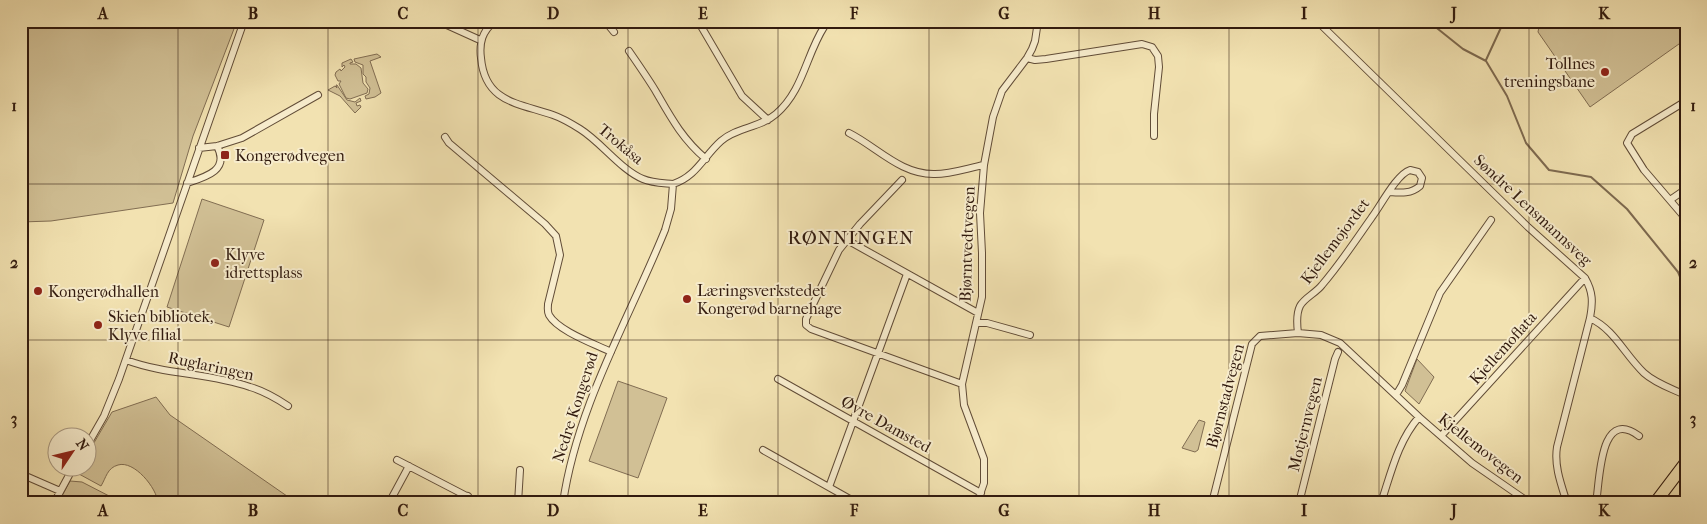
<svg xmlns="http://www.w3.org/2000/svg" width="1707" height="524" font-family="'IM FELL French Canon',serif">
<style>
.green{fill:#d1c095;stroke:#816d52}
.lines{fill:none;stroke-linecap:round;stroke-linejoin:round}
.stream{stroke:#7d694f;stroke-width:2}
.minor-casing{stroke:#614c37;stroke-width:8}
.trunk-casing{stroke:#311a0e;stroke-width:13}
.minor{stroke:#f7eccc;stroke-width:6}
.trunk{stroke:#f2e2b1;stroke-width:11}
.grid{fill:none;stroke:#311a0e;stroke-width:1;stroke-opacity:0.55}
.poi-dot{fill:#8f2418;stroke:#f7eccc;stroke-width:2}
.labels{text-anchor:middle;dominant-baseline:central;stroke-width:4;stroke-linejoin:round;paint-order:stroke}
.poi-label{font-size:16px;fill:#311a0e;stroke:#f7eccc;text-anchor:start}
.street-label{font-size:16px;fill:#311a0e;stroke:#f7eccc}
.quarter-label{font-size:19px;letter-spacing:1px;fill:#311a0e;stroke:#f7eccc}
.neatline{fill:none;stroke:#311a0e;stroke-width:2}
.grid-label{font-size:16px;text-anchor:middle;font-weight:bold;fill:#311a0e}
</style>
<rect width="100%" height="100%" fill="#f2e2b1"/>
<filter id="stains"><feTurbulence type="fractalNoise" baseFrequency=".004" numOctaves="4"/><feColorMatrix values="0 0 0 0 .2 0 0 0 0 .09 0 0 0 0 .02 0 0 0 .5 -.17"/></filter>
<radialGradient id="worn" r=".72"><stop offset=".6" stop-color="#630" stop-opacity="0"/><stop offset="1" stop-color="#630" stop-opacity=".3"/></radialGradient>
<path class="green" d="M38,21H237L193,136L173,203L51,221L21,222V26H28Z
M1540,21H1686V39L1590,107L1538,32Z
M377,54L381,57L370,61L381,93L375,97L366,99L365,96L369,94L370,88L366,82V77L363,74V65L355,62L354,59Z
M351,59L353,62L350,63V64H356L361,68L363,83L368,89L367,93L350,99L346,98L339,84L341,81H338L335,75L336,72L340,69L341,71L345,67L344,65L342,67V63Z
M336,85H337L347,100L355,102L360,98L361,101L356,103L357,106L360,105L361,107L355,113L340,96L328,90L335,86L337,88Z
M202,199L264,220L229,327L167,307Z
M1417,359L1434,377L1419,404L1405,391Z
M618,381L667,398L638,478L589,461Z
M156,397L170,415L297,503H158C157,488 134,460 118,465C107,468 106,478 101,486L79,474L78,470L80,467L88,466V453L112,412Z
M1199,420L1205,422L1198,450L1195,452L1182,448Z
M70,481L82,482L113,498L116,503H58Z"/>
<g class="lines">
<path class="stream" d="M1428,21L1463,49L1486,61L1507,96L1526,143L1549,170L1591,177L1627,209L1678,272L1686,291
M1486,60L1504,21"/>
<defs>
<path id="minor" d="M438,21L480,40
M495,21C482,31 479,43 481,58C485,103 519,103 553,115C562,118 572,124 580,129C601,142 621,170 643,179C652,183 663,183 673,184L671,209L665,230C629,319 577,406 563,503
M605,21L614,32
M698,21L742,96L768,120
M1317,21L1528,227L1585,278C1593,292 1593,302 1590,318L1557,447C1554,466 1561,484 1567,503
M629,51C638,64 647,77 655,90C670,116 682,139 706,159
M1027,58L1035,60L1046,59L1142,44L1152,47L1158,56L1159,67L1154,114V136
M1686,101L1632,134L1627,143L1644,170L1686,219
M849,133C877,147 901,175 935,174C951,174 968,168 984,165
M445,137L449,143L545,224L556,236L560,255L548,304C548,308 547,311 549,315C558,331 595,344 611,352
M199,148L217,146L242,138L318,95
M902,180L860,224L839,250L806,319V325L811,329L962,384
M187,183C206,177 230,170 217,146
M673,184C696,177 704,156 721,141C737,127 760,128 776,114C803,91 806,55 824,27L816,21
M1389,192C1401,193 1411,194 1420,186L1422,178L1418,172L1410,170C1397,174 1381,205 1372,217C1356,240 1340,264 1322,285C1316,293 1304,298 1300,306C1296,314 1297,325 1298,333L1321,335L1340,343L1419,417
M1670,200L1686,189
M847,240L978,313
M1590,318C1615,330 1624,354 1644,373C1655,383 1670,388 1683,394
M976,323H987L1030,335
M126,360C166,375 210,373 250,387C264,391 276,398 288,406
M778,379L981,493
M1396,395L1402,385L1440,293L1491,220
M1441,436L1585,278
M88,444L104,416L119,379L244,21
M763,450L857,503
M397,460L480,503
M21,474L60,491
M829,487L907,274
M54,503L74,466
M389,503L409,466
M464,503L468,496
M518,503L520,470
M977,503L984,483V459L964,405L962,384L982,297V253L980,213L984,165L993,117L1002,91L1027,58L1032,49L1035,41L1038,21
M1212,503L1252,344L1260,336L1298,333
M1299,503L1335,359L1338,352
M1381,503C1391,473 1398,441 1419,417L1472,463L1530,503
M1596,503C1600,481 1599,406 1639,436"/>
<path id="trunk" d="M1655,503L1686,462"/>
</defs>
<use href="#minor" class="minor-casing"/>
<use href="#trunk" class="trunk-casing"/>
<use href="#minor" class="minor"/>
<use href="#trunk" class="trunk"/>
</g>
<path class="grid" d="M178,21V503M328,21V503M478,21V503M628,21V503M778,21V503M929,21V503M1079,21V503M1229,21V503M1379,21V503M1529,21V503M21,184H1686M21,340H1686"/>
<g class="poi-dot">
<circle cx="1605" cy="72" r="5"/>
<rect x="220" y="150" width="10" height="10" rx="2.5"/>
<circle cx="215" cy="263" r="5"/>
<circle cx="38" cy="291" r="5"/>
<circle cx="687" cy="299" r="5"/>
<circle cx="98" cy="325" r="5"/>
</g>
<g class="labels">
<g class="poi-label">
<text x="1595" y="63" text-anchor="end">Tollnes<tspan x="1595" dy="18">treningsbane</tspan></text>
<text x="235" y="155">Kongerødvegen</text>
<text x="225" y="254">Klyve<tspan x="225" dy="18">idrettsplass</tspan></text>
<text x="697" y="290">Læringsverkstedet<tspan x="697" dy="18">Kongerød barnehage</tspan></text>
<text x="48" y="291">Kongerødhallen</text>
<text x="108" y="316">Skien bibliotek,<tspan x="108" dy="18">Klyve filial</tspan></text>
</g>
<g class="street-label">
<text transform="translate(621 144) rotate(40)">Trokåsa</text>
<text transform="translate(1533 210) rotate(43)">Søndre Lensmannsveg</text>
<text transform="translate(1335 241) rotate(-53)">Kjellemojordet</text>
<text transform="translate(967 244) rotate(-88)">Bjørntvedtvegen</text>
<text transform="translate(1503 348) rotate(-48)">Kjellemoflata</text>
<text transform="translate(211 366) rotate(12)">Ruglaringen</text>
<text transform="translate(1225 396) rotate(-75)">Bjørnstadvegen</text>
<text transform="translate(575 407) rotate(-72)">Nedre Kongerød</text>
<text transform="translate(886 424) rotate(29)">Øvre Damsted</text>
<text transform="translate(1305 424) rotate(-76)">Motjernvegen</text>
<text transform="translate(1481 448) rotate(38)">Kjellemovegen</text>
</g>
<g class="quarter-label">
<text x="851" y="238">RØNNINGEN</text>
</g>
</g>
<rect width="1707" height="524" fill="none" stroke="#f2e2b1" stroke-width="55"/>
<g transform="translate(72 452) rotate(55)"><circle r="24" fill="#f7eccc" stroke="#a89880"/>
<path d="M0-4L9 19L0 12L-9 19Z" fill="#8f2418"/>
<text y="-8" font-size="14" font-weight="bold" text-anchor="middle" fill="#311a0e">N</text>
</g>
<rect x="28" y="28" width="1652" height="468" class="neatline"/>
<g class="grid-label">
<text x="103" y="19">A</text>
<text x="253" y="19">B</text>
<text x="403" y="19">C</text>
<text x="553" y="19">D</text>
<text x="703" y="19">E</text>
<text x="854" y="19">F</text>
<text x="1004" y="19">G</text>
<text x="1154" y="19">H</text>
<text x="1304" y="19">I</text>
<text x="1454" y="19">J</text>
<text x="1604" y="19">K</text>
<text x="14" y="111">1</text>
<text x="1693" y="111">1</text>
<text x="14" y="268">2</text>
<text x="1693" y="268">2</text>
<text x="14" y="424">3</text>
<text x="1693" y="424">3</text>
<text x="103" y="516">A</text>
<text x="253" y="516">B</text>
<text x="403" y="516">C</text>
<text x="553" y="516">D</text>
<text x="703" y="516">E</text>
<text x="854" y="516">F</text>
<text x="1004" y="516">G</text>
<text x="1154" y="516">H</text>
<text x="1304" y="516">I</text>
<text x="1454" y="516">J</text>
<text x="1604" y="516">K</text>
</g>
<rect width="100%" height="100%" filter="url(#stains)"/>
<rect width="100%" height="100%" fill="url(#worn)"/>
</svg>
